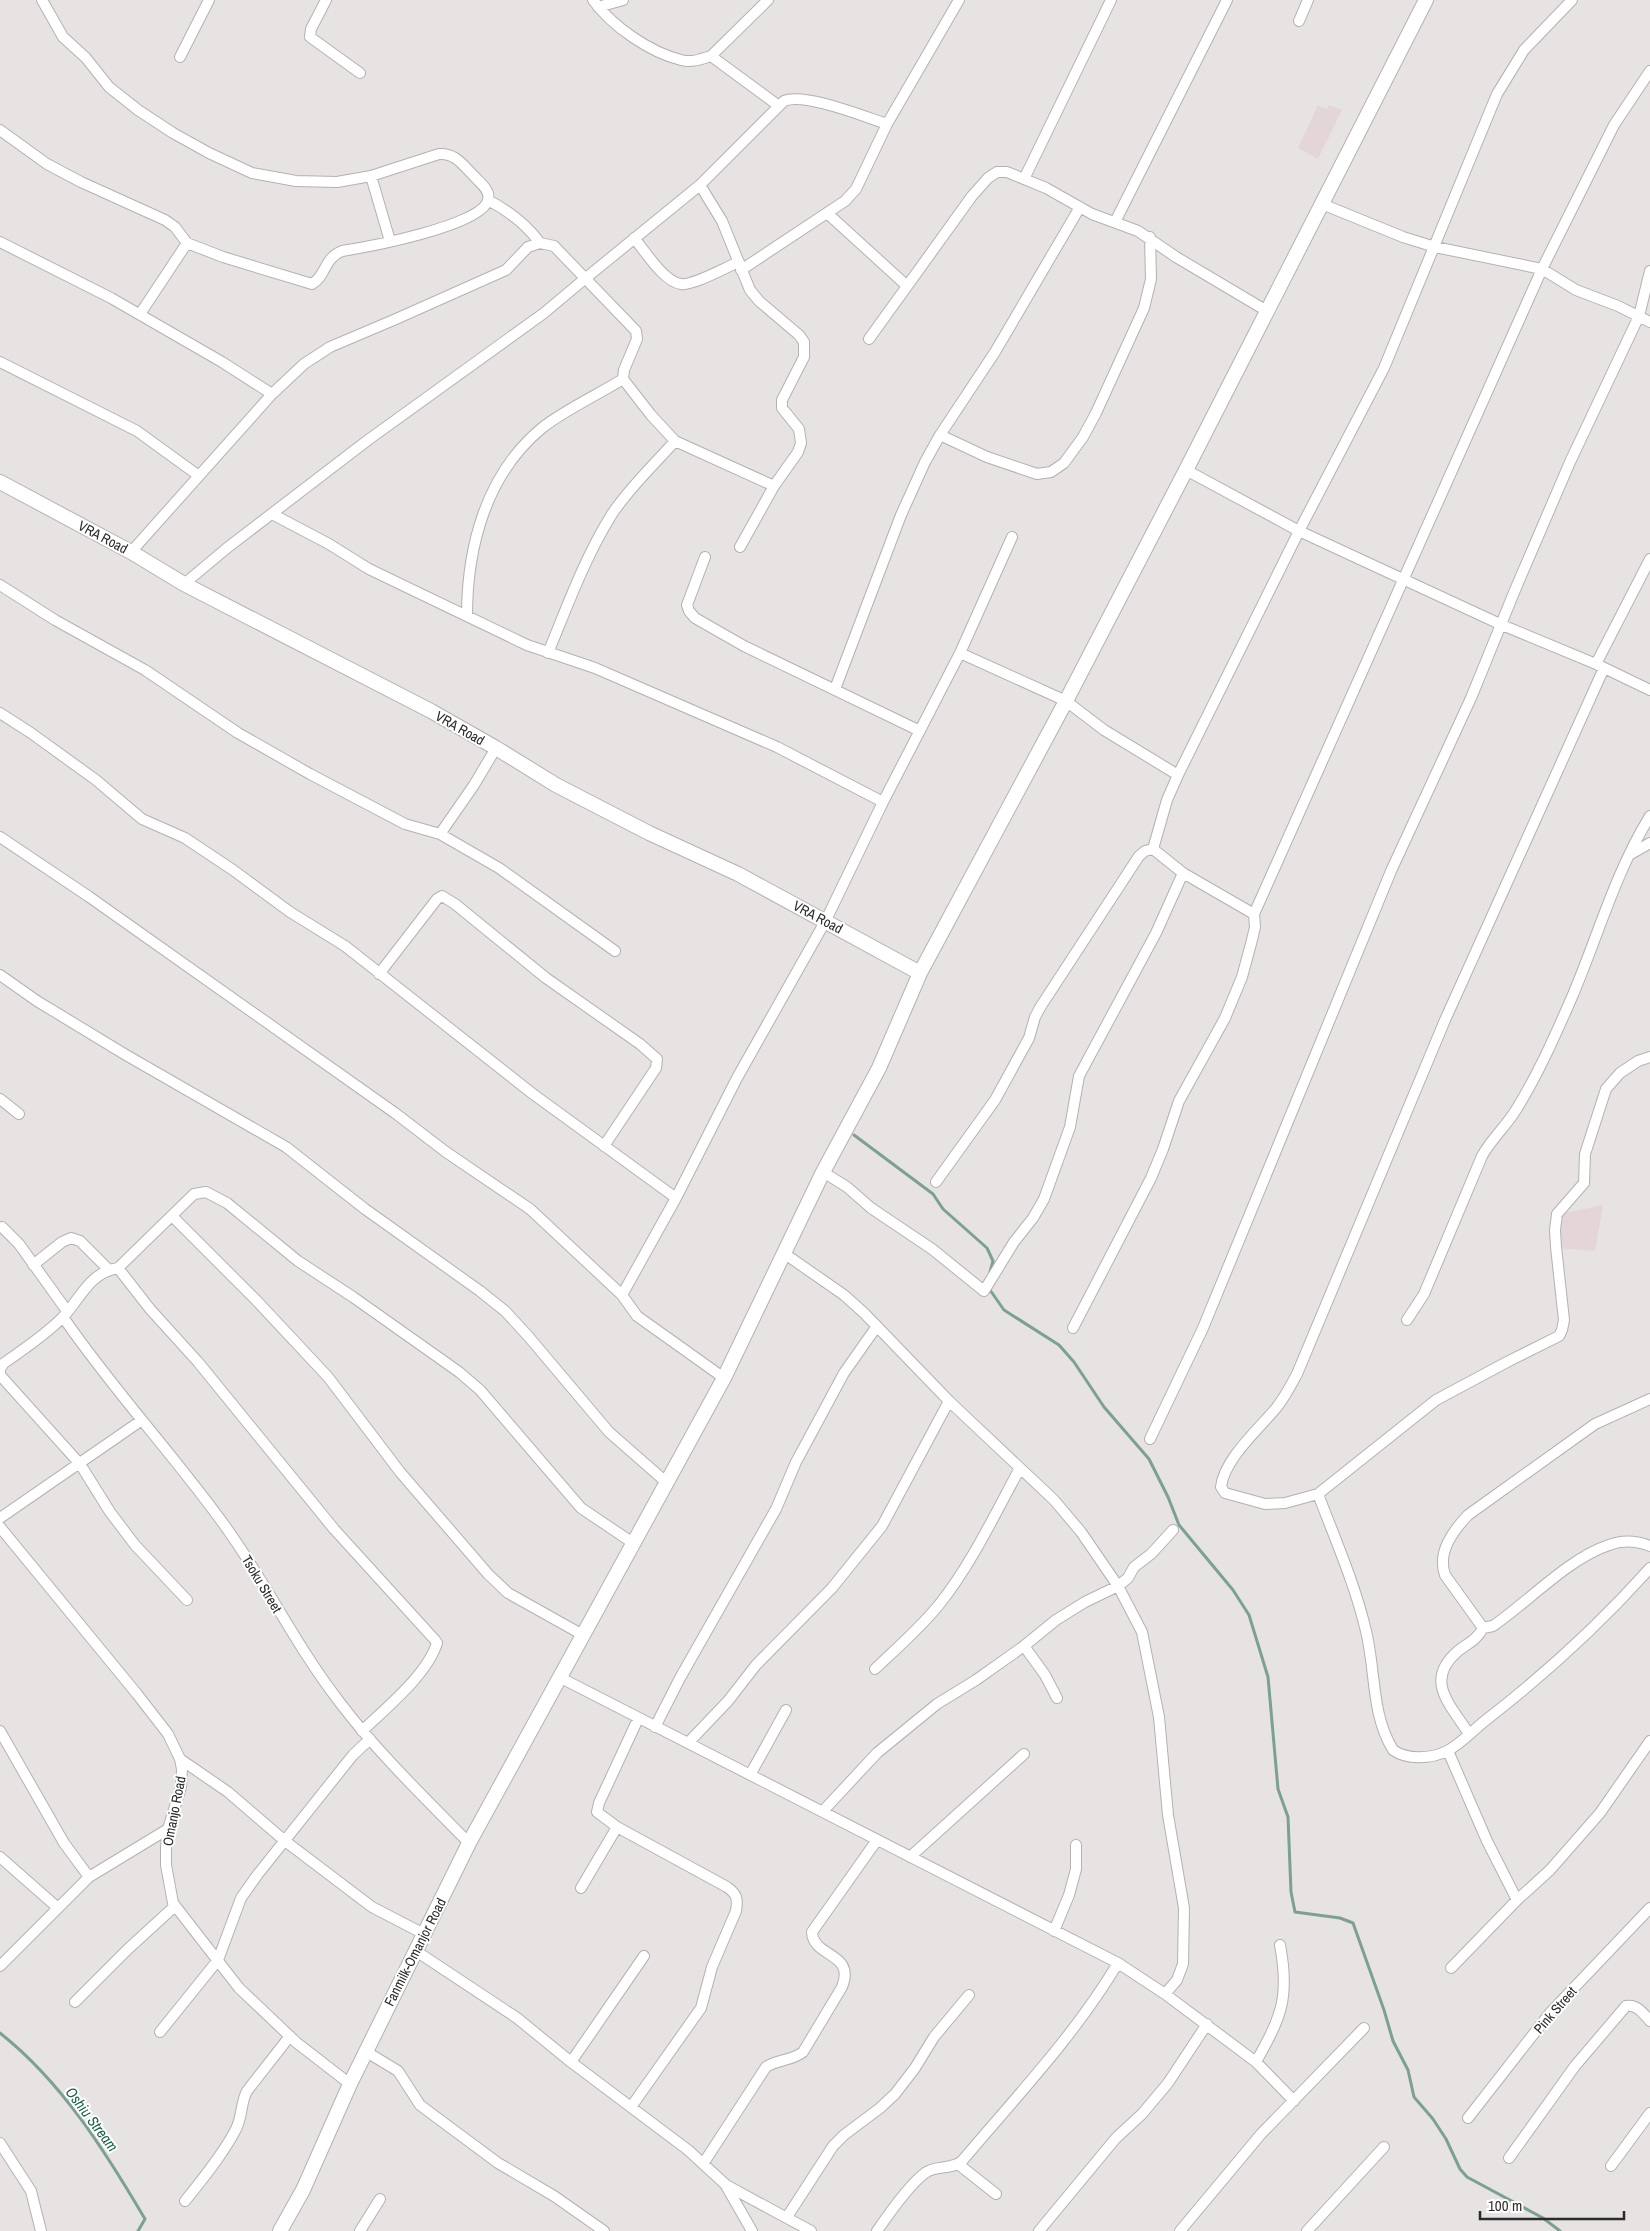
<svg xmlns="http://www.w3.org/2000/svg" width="1650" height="2231" font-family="'Archivo Narrow',sans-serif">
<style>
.built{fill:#e4d6d8}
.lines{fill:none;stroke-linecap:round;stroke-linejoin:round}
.stream{stroke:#7da092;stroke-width:3}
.street-casing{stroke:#b5b1b1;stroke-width:12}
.secondary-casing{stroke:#b5b1b1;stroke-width:16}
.street{stroke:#fff;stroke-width:10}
.secondary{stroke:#fff;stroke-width:14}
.labels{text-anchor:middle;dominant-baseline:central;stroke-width:4;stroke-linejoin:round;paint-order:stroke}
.street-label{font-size:14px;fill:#2c2a2b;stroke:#fff}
.water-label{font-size:15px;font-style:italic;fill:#1c5e4a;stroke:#fff}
</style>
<rect width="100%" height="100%" fill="#e7e3e3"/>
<path class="built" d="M1318,105L1327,109L1329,105L1342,110L1318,159L1298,148Z
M1603,1205L1595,1251L1558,1248L1559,1214Z"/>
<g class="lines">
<path class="stream" d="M854,1135L933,1194L943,1209L987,1248L993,1261L990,1272
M990,1290L1004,1310L1059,1345L1074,1362L1104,1407L1149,1459L1168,1497L1179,1525L1233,1590L1249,1615L1268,1677L1278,1789L1288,1817L1291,1892L1295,1912L1340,1918L1353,1923L1384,2010L1393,2041L1408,2070L1414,2097L1433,2119L1446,2139L1460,2169L1467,2177L1543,2218L1560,2231
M0,2033C62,2082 105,2151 145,2219L138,2231"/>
<defs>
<path id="street" d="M326,0L311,29L310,37L360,73
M593,0C612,26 649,52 681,60C692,63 701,59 711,56L779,106
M598,7L623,0
M1299,21L1308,0
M711,56L768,0
M180,57L209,0
M0,130L47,164L81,182L165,220L175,227L187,243L223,257L312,284C327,275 323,259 342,251C367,247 482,226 488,200C491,190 479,182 473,175C462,164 455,153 439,154L371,176L337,182L296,181L252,173L209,153L173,133L138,110L109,87L86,58L63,37L42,0
M371,176L390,241
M1024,179L1111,0
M700,185L722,221L750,290L759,301L799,335L804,342V357L782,400V408L799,429L801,443L798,452L774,486L740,547
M488,200C509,211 526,224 540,243
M1322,204L1403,237L1435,247L1542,269L1576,290L1618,306L1650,322
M827,213L906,285
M1115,222L1227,0
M634,238C645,251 664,282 681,284C693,286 726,267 739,262
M0,242L111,298L222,362L272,394
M741,270L845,201L856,189L887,124L959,0
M140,314L187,243
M869,339L972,196L988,178L997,172H1007L1024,179L1046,188L1092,214L1138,231L1176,257L1267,311
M0,362L137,431L199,476
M940,435L987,457L1037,474L1051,472L1064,463L1083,437L1096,413L1144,308L1151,279L1150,237
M1186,470L1299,531L1502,625L1596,664L1650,690
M272,514L329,544L369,569L527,645L595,668L777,747L883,802
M131,552L272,394L304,364L330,347L396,319L506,270L528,247L540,243L554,246L636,331L637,339L624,370L623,379L651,415L675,441L774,486
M705,557L687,605L689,611L695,618L744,646L920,731
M184,584L227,548L368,440L544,313L581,282L700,185L784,101C804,92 865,117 887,124
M0,585L55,620L145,670L238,733L310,774L405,824L440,834L499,868L615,951
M467,616C467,547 486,474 542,428C563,411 599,394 623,379
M548,653C567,607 585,557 612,514C630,487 654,465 675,441
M960,653L1066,701L1104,730L1178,775
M1596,664L1650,559
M1604,668L1445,1020L1297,1374C1291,1385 1285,1397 1277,1407C1259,1429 1224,1459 1221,1487L1225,1493L1265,1504L1285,1503L1318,1494L1436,1400L1507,1362L1559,1336L1562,1330L1564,1320L1556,1247L1555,1230L1557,1214L1584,1183L1585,1154L1606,1089L1620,1073L1638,1061L1650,1057
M835,689L901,515L925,462L940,435L995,352L1080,207
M0,713L31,733L96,780L142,819L185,838L233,870L290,912L345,946L533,1094L676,1198
M440,834L474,785L496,748
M0,837L88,896L395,1113L446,1152L530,1209L622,1295L637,1316L724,1378
M1153,849L1183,873L1254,914
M1629,855L1650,843
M379,974L437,899L442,896L455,904L546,978L640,1044L657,1059L656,1068L604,1146
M0,975L37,1001L126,1055L286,1147L365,1209L480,1291L505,1311L528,1336L609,1432L666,1482
M0,1099L19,1114
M823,1172L847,1187L871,1208L932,1249L984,1291L1014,1242L1033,1218L1044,1199L1070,1127L1079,1076L1156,933L1183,873
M936,1182L995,1100L1029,1038L1035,1017L1041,1006L1139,856L1145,851L1153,849L1167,800L1178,775L1299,531L1384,368L1497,94L1524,50L1572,0
M172,1216L256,1300L328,1377L400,1472L488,1574L508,1593L583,1635
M2,1227L19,1244L67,1311
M785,1254L844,1295L864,1313L949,1401L1054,1500L1081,1532L1118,1586L1142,1632L1159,1717L1168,1815L1184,1908L1183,1964L1177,1980L1165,1994
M33,1265L62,1242L71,1238L80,1241L109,1270
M118,1268L150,1309L198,1362L334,1529L435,1640L437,1643C427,1675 386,1708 362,1731
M622,1295L676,1198L737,1078L826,920L883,802L960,653L1012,537
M63,1317C113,1390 174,1455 225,1526C267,1584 297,1648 341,1704C379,1754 425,1798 469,1843
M1407,1320L1424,1294L1482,1156C1491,1140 1504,1128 1514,1113C1537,1077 1555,1036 1572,997C1598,936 1615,873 1650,816
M1073,1328L1151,1178L1163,1149L1179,1101L1225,1018L1242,977L1252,940L1255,927L1254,914L1542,269L1614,125L1650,71
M0,1369L4,1363C23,1350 45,1335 62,1318C80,1300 88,1273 118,1268L194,1194L206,1192L227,1203L298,1261L353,1297L459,1372L480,1390L581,1508L633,1543
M0,1371V1375L80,1464L110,1512L135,1545L187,1600
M1150,1439L1203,1328L1391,871L1471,698L1515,590L1570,462L1639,316L1650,271
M1318,1494C1335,1539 1355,1584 1366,1631C1376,1672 1371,1714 1393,1750C1407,1760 1431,1759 1447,1751C1461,1744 1473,1730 1486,1720C1544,1675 1601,1623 1650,1568
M0,1518L142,1420
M0,1527L137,1694L168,1734L180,1759L182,1769L181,1787L168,1829L166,1847V1865L173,1903L239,1988L297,2043L350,2084
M1483,1628L1493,1626C1528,1602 1569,1558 1609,1545C1622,1540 1637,1541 1650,1546
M1024,1646L1045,1675L1057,1698
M875,1669C896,1649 919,1629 938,1606C971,1565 995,1514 1020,1468
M559,1677L1118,1963L1165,1994L1256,2062L1294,2101
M655,1727L680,1678L776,1509L796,1462L844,1373L877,1326
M0,1731L64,1843L89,1877
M1469,1734C1451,1705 1423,1681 1458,1651C1467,1644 1478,1639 1483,1628L1445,1575C1437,1552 1453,1531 1468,1515L1595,1424L1650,1399
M688,1743L728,1701L756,1665L832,1588L882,1526L949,1401
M1448,1751L1487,1841L1517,1900
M180,1759L228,1792L285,1841L372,1907L424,1934
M750,1775L786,1710
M823,1811L877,1753L937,1704L976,1680L1024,1646L1056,1620L1085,1602L1118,1586L1128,1578L1134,1567L1151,1554L1173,1530
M0,1857L58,1908
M910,1857L1024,1754
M581,1888L617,1827
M1054,1931L1069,1895L1076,1869V1845
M416,1951L517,2018L571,2062L688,2150L725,2184L752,2231
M0,1966L89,1877L168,1829
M1451,1968L1517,1900L1550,1870L1600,1813L1650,1741
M75,2002L128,1949L175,1906
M160,2032L218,1960L241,1898L258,1874L353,1755L370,1739
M365,2051L398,2071L420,2105L436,2117L498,2163L554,2196L604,2231
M571,2062L644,1956
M1256,2062C1281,2017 1290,1998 1280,1945
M631,2107L701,2008L712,1967L736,1911C738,1899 737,1894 727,1887L617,1827L597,1812L599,1803L638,1719
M1468,2118L1550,2013L1650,1908
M0,2143L31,2191L41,2231
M1509,2158L1575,2066L1626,2006C1637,2004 1643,2013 1650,2021
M703,2164L766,2067C778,2059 792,2061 803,2052L842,1987C856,1952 813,1958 812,1932L877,1840
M958,2164L996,2194
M1611,2166L1650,2113
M726,2185L811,2231
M185,2201C202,2180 223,2154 235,2131C243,2117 240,2104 247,2091L290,2036
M787,2217L833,2146L844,2135L880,2108L895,2094L915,2068L934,2037L969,1995
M360,2231L380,2199
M877,2231C888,2215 910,2184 925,2173C935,2165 952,2170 962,2161C1016,2097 1075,2035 1118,1963
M1039,2231L1116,2138L1142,2114L1168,2083L1207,2024
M1180,2231L1261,2134L1364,2028
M1307,2231L1384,2147"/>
<path id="secondary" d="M0,482L131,552L184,584L431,711L496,748L556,785L649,833L738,874L920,973
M280,2231L303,2190L350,2084L469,1843L724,1378L823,1172L879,1068L920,973L1066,701L1186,470L1426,0"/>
</defs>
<use href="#street" class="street-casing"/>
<use href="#secondary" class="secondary-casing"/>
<use href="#street" class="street"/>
<use href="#secondary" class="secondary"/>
</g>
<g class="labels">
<g class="street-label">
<text transform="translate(103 537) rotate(28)">VRA Road</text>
<text transform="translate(460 728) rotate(30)">VRA Road</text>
<text transform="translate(818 917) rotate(28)">VRA Road</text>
<text transform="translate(262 1584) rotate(59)">Tsoku Street</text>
<text transform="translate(174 1811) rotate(-79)">Omanjo Road</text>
<text transform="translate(415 1952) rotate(-63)">Fanmilk-Omanjor Road</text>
<text transform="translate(1555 2010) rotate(-49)">Pink Street</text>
</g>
<g class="water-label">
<text transform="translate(92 2119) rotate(53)">Oshiu Stream</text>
</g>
</g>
<path d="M1480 2211v8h144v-8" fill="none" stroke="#2c2a2b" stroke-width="2.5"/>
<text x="1488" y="2211" font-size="15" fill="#2c2a2b" stroke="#ffffff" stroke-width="4" paint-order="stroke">100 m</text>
</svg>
